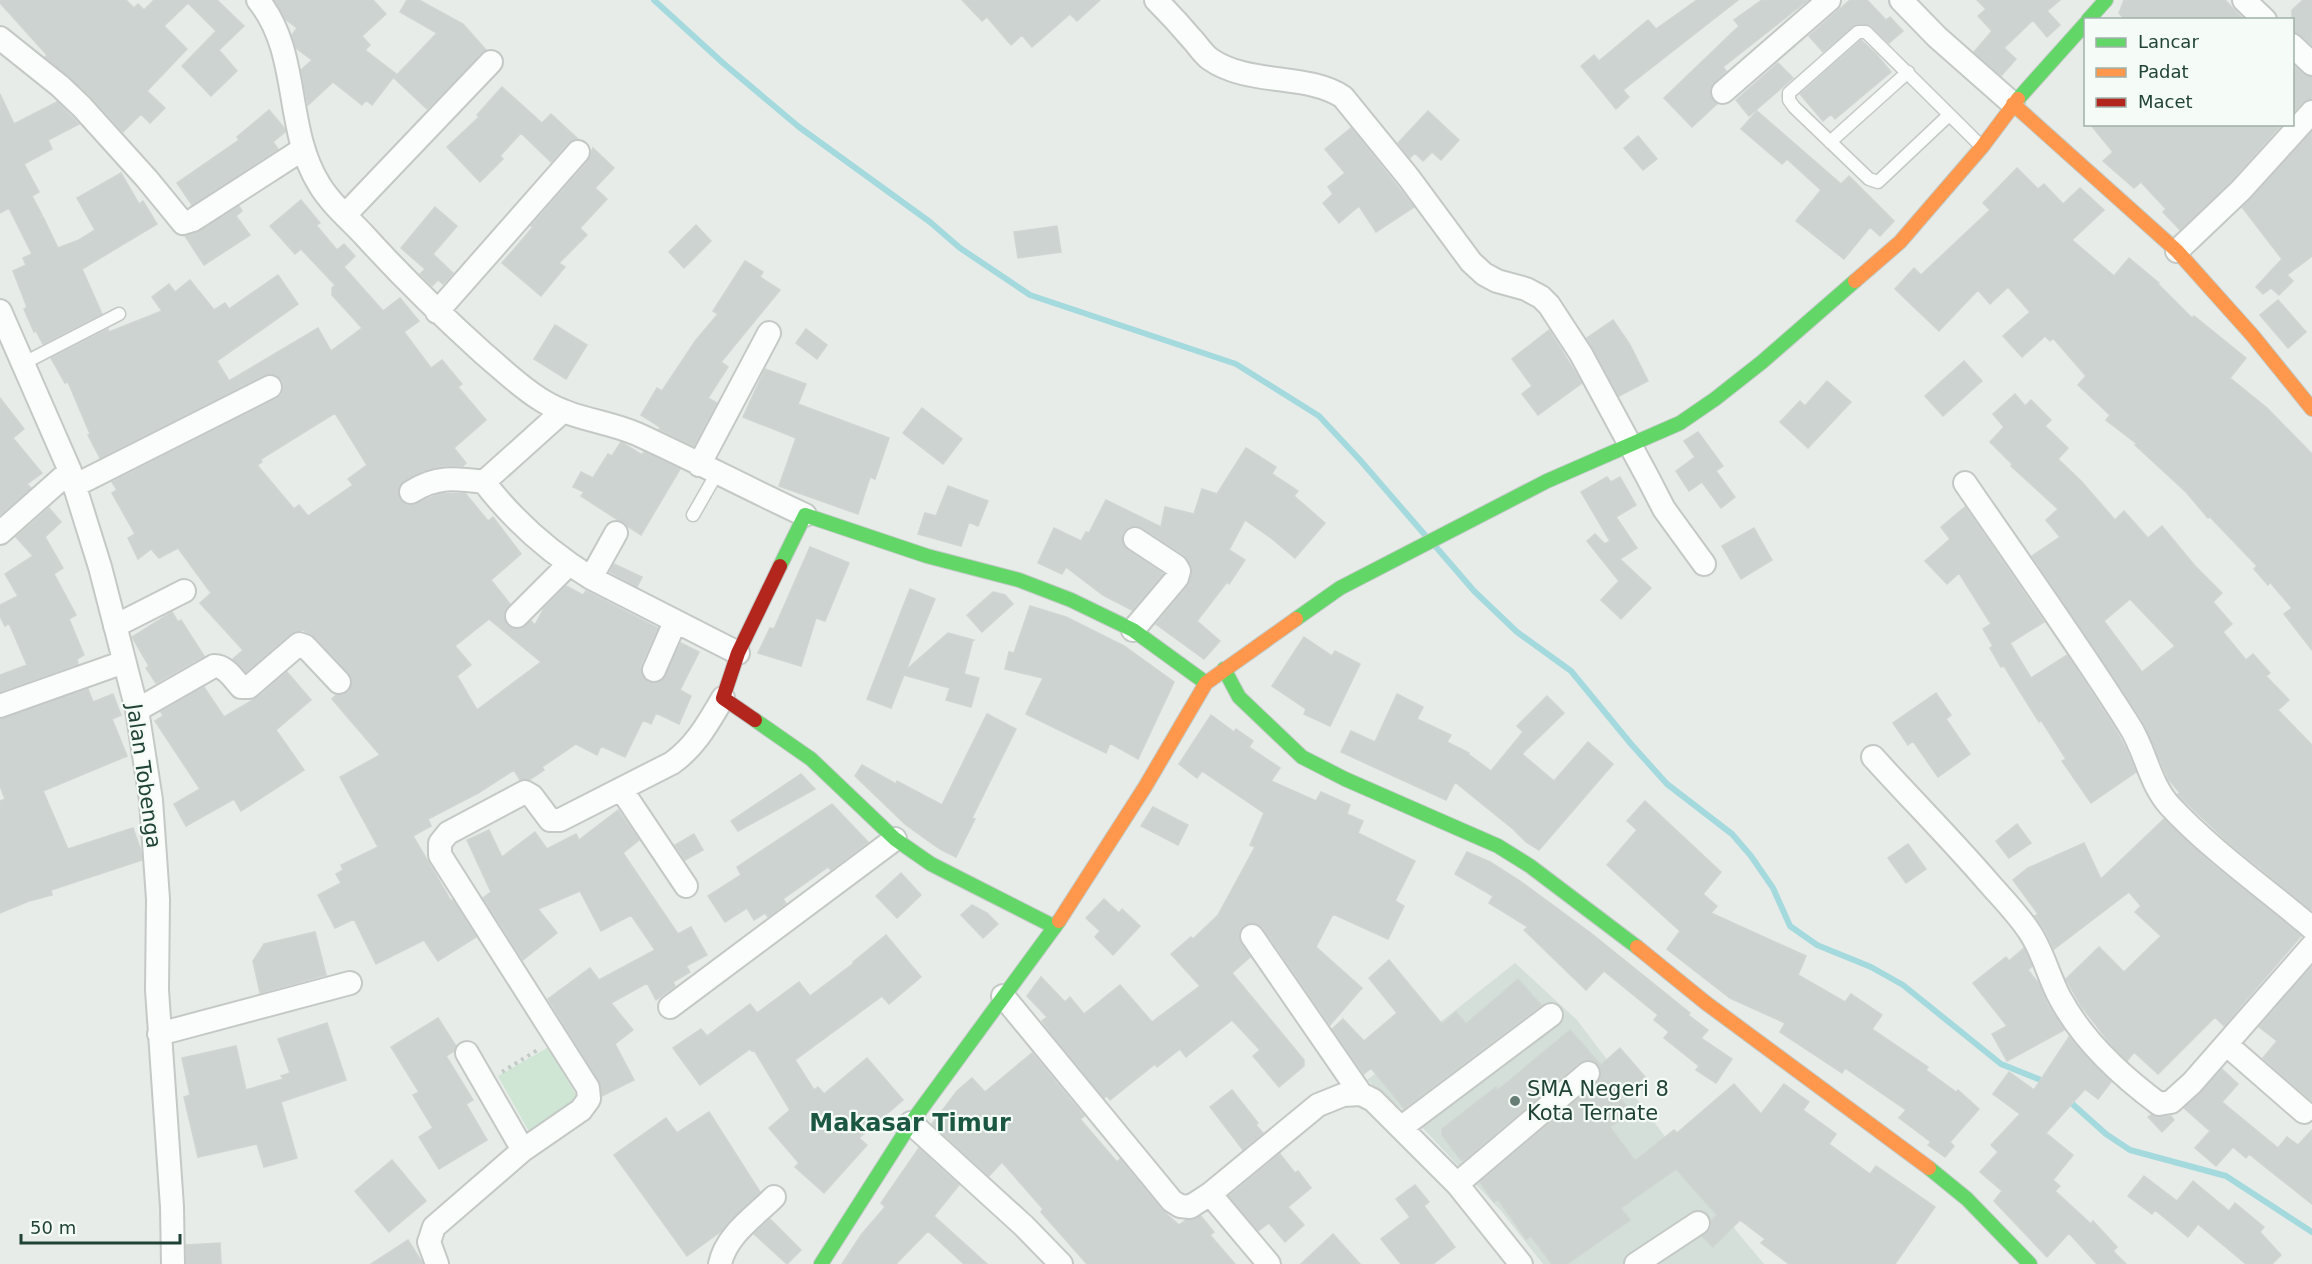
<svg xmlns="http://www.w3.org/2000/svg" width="2312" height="1264" font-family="'DejaVu Sans',sans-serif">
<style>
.built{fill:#d4dfd9}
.green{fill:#cfe6d4}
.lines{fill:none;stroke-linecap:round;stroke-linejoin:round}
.stream{stroke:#a4dadd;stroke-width:6}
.building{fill:#cdd3d1;stroke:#cfd5d2;stroke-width:1.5;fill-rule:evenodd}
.lane-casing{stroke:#c4c9c6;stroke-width:15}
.street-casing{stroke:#c4c9c6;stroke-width:26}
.fast-casing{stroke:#c2cac6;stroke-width:16}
.slow-casing{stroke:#c2cac6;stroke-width:16}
.jam-casing{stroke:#c2cac6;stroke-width:16}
.path{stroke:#c2cbc7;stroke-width:4;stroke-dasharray:3 4.5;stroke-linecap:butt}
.lane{stroke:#fbfcfc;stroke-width:12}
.street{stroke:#fbfcfc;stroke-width:22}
.fast{stroke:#63d668;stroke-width:14}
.slow{stroke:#ff974d;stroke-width:14}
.jam{stroke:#b3261e;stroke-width:14}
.poi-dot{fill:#667e75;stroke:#f5fbf7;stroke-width:2}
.labels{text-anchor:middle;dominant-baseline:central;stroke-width:4.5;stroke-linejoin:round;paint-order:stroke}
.street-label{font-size:21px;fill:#214337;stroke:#f5fbf7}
.poi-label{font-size:21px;fill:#214337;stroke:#f5fbf7;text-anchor:start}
.quarter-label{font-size:24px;font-weight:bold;fill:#1b5743;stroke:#f5fbf7}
</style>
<rect width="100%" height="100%" fill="#e7ece9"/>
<path class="built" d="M1515,963L1577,1020L1738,1233L1764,1264H1543L1502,1212L1417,1122L1367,1080Z"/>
<path class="green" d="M549,1047L583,1107L531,1135L498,1076Z"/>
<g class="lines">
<path class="stream" d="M654,0L723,63L799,127L930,222L960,248L1030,295L1236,364L1319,416L1360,460L1425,535
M1436,547L1474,591L1517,632L1571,671L1631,744L1667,784L1732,834L1751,856L1773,888L1790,926L1817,945L1871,967L1903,985L2001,1064L2046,1082
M2068,1100L2106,1134L2130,1150L2226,1176L2312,1232"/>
</g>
<path class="building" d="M0,0H126L134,8L138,4L144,10L154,0H217L244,26L219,50L237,71L211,96L182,66L216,31L188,3L164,26L187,49L147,91L165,108L150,123L141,114L123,132L91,97L45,57L47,55L0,3Z
M274,0H373L386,14L362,36L370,45L365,50L396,74L372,105L366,100L362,105L333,82L308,105L301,70L312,60L296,48L292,35L297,28L285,19Z
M407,0H419L463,24L486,50L427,109L394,78L437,33L400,12Z
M962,0H1100L1077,21L1070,14L1032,47L1022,35L1011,45L987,17L982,21Z
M1697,0H1738L1623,90L1629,97L1616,109L1581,66L1594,55L1599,61L1648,20L1656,29Z
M1762,0H1808L1723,67L1726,71L1710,88V95L1717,104L1692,127L1664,98L1739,26L1734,20Z
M1850,0H1867L1886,20L1890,17L1903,31L1889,43L1871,26L1857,24L1823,52L1809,36Z
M1977,0H2060L2047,11L2060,25L2047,37L2033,20L2004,48L2016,59L2001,76L1974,52L1992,31L1978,16L1986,9Z
M2124,0H2225L2244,20H2125L2119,13Z
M2303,0H2312V45L2301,35L2292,32V10Z
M1861,40L1876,54L1891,72L1835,119L1831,114L1823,121L1800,94Z
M1778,63L1793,78L1749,116L1736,100Z
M2292,64L2303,74L2312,77V99L2302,103L2292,113Z
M502,87L542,123L551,114L578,139L568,143L551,162L521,133L500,156L503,159L480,182L447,147L479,117L477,115Z
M0,94L14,124L57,102L79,124L48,140L52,149L24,164L39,192L32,196L42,215L38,219L43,217L58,248L79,240L95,230L77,198L121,173L139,204L143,201L157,224L82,269L102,314L43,344L36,331L34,332L24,309L27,307L13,271L26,265L23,258L32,254L9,208L0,213Z
M269,110L285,129V132L273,142L278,149L192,205L177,183L239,140L237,137Z
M1428,111L1459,140L1441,160L1432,152L1423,161L1415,153L1410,158L1398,143Z
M1757,111L1841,184L1849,176L1894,221L1880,236L1870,227L1844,259L1796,221L1821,190L1787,159L1782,164L1741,129Z
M2090,124H2282L2231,181L2180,230L2163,212L2166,209L2141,182L2134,188L2103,161L2113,152Z
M1351,128L1414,207L1376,232L1359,206L1339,223L1323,203L1333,194L1328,187L1345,173L1325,149Z
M2312,132V256L2287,275L2293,281L2279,295L2271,288L2263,294L2256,287L2282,259L2242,207Z
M1638,136L1657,159L1643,170L1624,148Z
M593,148L614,168L595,188L607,199L580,228L587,235L559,263L565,267L541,296L502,263L533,227L531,226L588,161Z
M2017,168L2038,189L2044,184L2063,204L2080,188L2104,210L2072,240L2114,276L2129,258L2159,283L2158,284L2192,318L2194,316L2246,358L2230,378L2267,408L2312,454V650L2284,614L2292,608L2270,582L2268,585L2254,569L2257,566L2210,517L2208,518L2186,492L2135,445L2137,444L2106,420L2110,415L2078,385L2086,376L2053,338L2050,341L2045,336L2022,357L2003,336L2030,312L2008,287L1990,304L1978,290L1939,331L1895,289L1914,268L1921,275L1990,210L1983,203Z
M301,200L320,223L316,225L337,250L344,244L355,256L344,267L383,311L400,298L419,321L404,332L431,368L442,360L462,384L458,387L486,420L454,448L466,463L463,466H444L424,471L404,481L399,486L398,492L400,499L410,505L440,494L465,493L488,521L493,517L521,554L491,580L510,604L504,613L507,625L513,629H520L531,621L535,625L544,608L566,586L583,595L586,591L658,628L641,665L643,677L648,682L656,683L662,680L681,643L699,652L680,690L691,696L679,724L656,713L651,724L643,720L625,757L601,746L597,755L576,744L542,767L544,770L529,780H520L514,770L478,793L428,819L431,826L413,836L451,901L453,900L476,937L438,961L424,940L376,964L354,919L335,928L318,895L341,883L336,874L343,870L341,865L378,847L340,777L380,755L332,699L336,695H343L349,691L352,679L349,673L315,637L303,630L290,634L246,672L233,659L243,650L200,603L211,593L178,548L159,558L151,549L138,559L128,538L135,534L112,493L117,490L112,482L276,399L281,395L283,388L282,380L271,374L264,375L100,458L88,435L90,434L68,382L65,383L51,358L108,329L109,332L162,311L152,297L169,284L175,292L190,280L214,310L225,303L229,309L278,275L298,304L217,361L229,381L318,328L331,351L362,328L332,295V288L335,285L301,249L295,254L270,226ZM335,413L367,465L348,479L353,485L308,516L299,505L294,509L257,465L262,462L261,459ZM489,619L541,662L477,710L457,676L471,665L455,646Z
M239,206L242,211L236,216L250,235L204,265L185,236L200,231Z
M435,207L457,226L433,254L453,273L443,284L438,280L432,286L420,274L425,269L401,248Z
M696,225L711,241L684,268L669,252Z
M1057,226L1061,252L1018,258L1014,232Z
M745,261L763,272L760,277L780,290L721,362L728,367L708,398L717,403L694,446L659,429L660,427L641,415L657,388L662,391L696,340L718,314L713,311Z
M2278,300L2306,332L2288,348L2260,315Z
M1613,320L1630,345L1648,381L1619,396L1587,338Z
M555,325L587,345L566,379L534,359Z
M806,329L827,345L817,359L796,343Z
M1549,330L1582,383L1538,415L1522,394L1532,386L1512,359Z
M1964,361L1982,381L1943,416L1925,396Z
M765,369L806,384L798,404L889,438L875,479L870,477L858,514L779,486L796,438L743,417Z
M1827,381L1851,402L1808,448L1780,422L1800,401L1805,406Z
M2015,394L2025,406L2031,400L2051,420L2045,426L2068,448L2058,459L2081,481L2115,520L2124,511L2148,538L2162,526L2195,566L2222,593L2213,602L2232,624L2223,632L2246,660L2253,654L2270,673L2266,676L2289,700L2278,710L2312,745V910L2230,844L2180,797L2178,794L2180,793L2169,780L2141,718L2032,556L2060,537L2046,520L2058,509L2011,466L2012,464L1990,442L2004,427L1993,414ZM2130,599L2175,646L2142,672L2104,621Z
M0,398L24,429L13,438L42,473L27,484L31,488L0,515Z
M922,408L962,439L943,464L903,433Z
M1698,432L1723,466L1716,471L1735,497L1721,508L1702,482L1689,491L1676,471L1695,457L1684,441Z
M621,442L642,455L644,452L680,469L641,535L581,496L584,492L573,487L581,472L593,478L608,454L612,456Z
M1246,448L1276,467L1272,474L1298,491L1294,496L1325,523L1295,558L1271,538L1245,520L1229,550L1245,560L1229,584L1227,582L1197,621L1220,641L1204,659L1156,624L1188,586L1192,569L1184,555L1142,528L1135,526L1128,527L1123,532V544L1128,550L1163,574L1132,610L1103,595L1066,567L1062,574L1038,563L1054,528L1081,541L1086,532L1089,533L1106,500L1161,527L1165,507L1194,514L1202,489L1217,494Z
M1607,477L1611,482L1620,477L1636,505L1616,517L1637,548L1620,559L1651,588L1621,619L1601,600L1619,581L1587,541L1595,534L1605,544L1610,541L1581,492Z
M948,486L988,501L978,526L969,522L961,546L918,534L925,513L936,516Z
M1965,507L2044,622L2010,643L2031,678L2067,655L2117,732L2127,751L2136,772L2091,803L2062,761L2066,759L2041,720L2039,722L2004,666L2001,667L1990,648L1993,646L1983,629L1991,624L1959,573L1947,584L1925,561L1950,539L1941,527Z
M49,508L61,522L45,537L63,568L54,574L76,615L69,619L84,655L77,659L78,664L0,692V675L27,665L9,623L5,626L0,616V605L18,596L5,574L33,556L16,537Z
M1754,528L1772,560L1741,579L1722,546Z
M810,547L849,563L825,621L816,618L801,666L758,653L770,628L774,629Z
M614,564L642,577L637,587L610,572Z
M910,589L935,599L906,670L948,633L974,640L970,643H972L964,674L979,678L971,707L946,700L950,688L904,675L891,708L867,699Z
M993,592L1005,595L1013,604L982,632L967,615Z
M1030,606L1066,617L1124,646L1174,682L1138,759L1110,743L1106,753L1026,714L1043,678L1005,669L1009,652L1014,653Z
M172,612L178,622L181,620L204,656L156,683L146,668L149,666L132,637Z
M1304,637L1332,656L1335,651L1360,664L1330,726L1304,714L1306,709L1272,686Z
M287,672L311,700L276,730L304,770L241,811L234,799L186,826L174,804L200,789L155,721L163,716L161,712L204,687L224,717L258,697Z
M88,689L93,702L113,694L121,715L112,719L127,756L43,791L68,849L133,828L141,851L142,860L51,890L52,895L29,901L0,913V801L5,799L0,786V719Z
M1936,693L1951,715L1946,719L1970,754L1938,777L1913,741L1908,745L1893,723Z
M1397,694L1423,707L1417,719L1451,735L1447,742L1469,753L1468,754L1491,771L1523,732L1517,726L1547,696L1564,713L1522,754L1554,781L1588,742L1613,764L1539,850L1526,842L1513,829L1455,782L1446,800L1341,752L1351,731L1375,742Z
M987,714L1016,729L972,818L975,819L956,857L940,849L906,825L855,776L862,765L896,784L897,781L942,805Z
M1211,715L1234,732L1236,729L1253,741L1249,747L1280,768L1271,781L1316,801L1321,792L1350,805L1347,814L1363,821L1358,833L1415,861L1395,901L1404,906L1388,939L1333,914L1316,947L1362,988L1330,1025L1263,928L1257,924L1250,923L1240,930L1239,936L1241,943L1250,957L1232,973L1304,1060V1066L1279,1087L1253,1056L1260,1050L1232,1020L1186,1057L1180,1049L1157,1067L1155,1064L1110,1100L1107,1096L1104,1098L1053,1036L1042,1021L1047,1017L1027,996L1041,977L1065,1002L1070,997L1084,1014L1120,985L1152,1022L1200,986L1171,954L1191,937L1193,939L1218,915L1255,847L1250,845L1264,813L1202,771L1197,778L1179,764Z
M801,774L815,789L738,831L731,821Z
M1645,801L1721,872L1703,894L1717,906L1711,913L1806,956L1798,975L1845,1002L1851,994L1882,1015L1872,1029L1928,1067L1926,1070L1956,1092L1958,1090L1979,1109L1950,1142L1954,1146L1945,1157L1928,1145L1931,1142L1899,1118L1906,1110L1845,1068L1842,1073L1780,1032L1785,1023L1730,998L1667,949L1680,931L1607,865L1637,830L1627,821Z
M832,804L868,842L831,870L828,867L783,899L786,903L768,917L765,913L754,920L747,908L725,922L708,896L741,875L737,867Z
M1153,807L1188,825L1178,845L1141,826Z
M618,810L639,840L623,853L678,934L691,927L707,955L686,966L690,972L673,982L675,986L656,1000L647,983L611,1003L633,1030L615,1044L634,1080L602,1096L599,1081L548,999L590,968L599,980L655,950L631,915L601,931L580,891L538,909L557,933L523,960L483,898L491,892L467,840L489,830L502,857L535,832L547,849L576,834L579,840Z
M2164,819L2212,864L2301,936L2224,1026L2215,1017L2158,1074L2134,1052L2127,1061L2113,1047L2081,1006L2066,979L2099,947L2124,972L2161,936L2135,912L2141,906L2129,892L2054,949L2045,930L2035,916L2038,914L2013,880L2028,868L2084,843L2101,879Z
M2017,824L2031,843L2009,858L1996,841Z
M694,834L703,850L685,860L675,845Z
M1908,844L1926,869L1906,883L1888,858Z
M1467,852L1490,862L1520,881L1592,934L1690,1013L1688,1015L1708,1030L1701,1038L1732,1059L1716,1083L1696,1070L1699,1066L1664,1038L1669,1032L1654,1020L1658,1015L1604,971L1586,990L1524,930L1528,927L1489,903L1493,896L1455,874Z
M901,873L921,895L897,918L876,896Z
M1104,899L1119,913L1122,909L1140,926L1113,955L1095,937L1100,931L1086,918Z
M972,905L987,913L998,924L983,938L961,915Z
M315,932L326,975L260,993L253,961L264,944Z
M886,935L921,977L889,1004L882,996L795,1060L814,1090L818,1087L824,1094L867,1058L903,1100L859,1138L867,1145L824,1193L795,1167L799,1163L769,1128L790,1110L754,1050L752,1051L750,1049L700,1085L673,1048L701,1029L707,1036L750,1004L757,1013L799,982L810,996L854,963L853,962Z
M2024,948L2032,966L2028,970L2039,984L2048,1005L2064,1030L2007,1061L1992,1034L2007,1026L1973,983L2006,957L2009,961Z
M1389,960L1442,1024L1456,1012L1466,1024L1518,979L1541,1005L1404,1108L1371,1068L1364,1074L1332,1029L1343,1019L1364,1041L1397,1013L1369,978Z
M2311,967L2312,968V1101L2263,1058L2277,1041L2259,1027Z
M438,1018L456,1046L454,1051L446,1056L473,1100L466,1104L487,1140L439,1169L419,1137L433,1128L413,1095L419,1092L391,1047Z
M327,1023L346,1080L281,1102L297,1158L264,1167L257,1144L198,1157L184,1097L190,1095L182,1058L236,1046L246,1090L283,1079L281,1076L290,1073L278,1039Z
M1570,1030L1601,1065L1620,1048L1645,1077L1620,1098L1631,1112L1610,1127L1635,1161L1674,1130L1677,1133L1734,1084L1761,1114L1784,1084L1809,1102L1803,1110L1836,1134L1829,1144L1870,1174L1876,1166L1935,1207L1895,1264H1789L1761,1243L1765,1239L1740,1220L1713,1247L1702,1236L1710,1230L1711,1221L1717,1215L1676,1169L1621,1208L1630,1220L1567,1264H1552L1531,1236L1526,1239L1498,1199L1494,1202L1480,1182L1597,1083L1601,1077L1599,1065L1592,1060H1585L1579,1063L1464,1160H1461L1442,1135V1129L1496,1087L1498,1090Z
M2069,1037L2111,1082L2098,1099L2085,1089L2046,1133L2073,1155L2053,1180L2060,1186L2055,1191L2091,1224L2093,1221L2117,1247L2113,1251L2126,1264H2097L2069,1233L2047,1257L1994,1201L2002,1191L1980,1172L1998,1152L1991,1145L2020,1114L1993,1094L2009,1072L2034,1090Z
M1032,1053L1084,1116L1080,1119L1117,1162L1120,1159L1162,1210L1179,1225L1186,1220L1201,1216L1214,1232L1210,1235L1235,1264H1087L1041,1212L1043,1209L1002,1162L989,1176L932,1124L957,1091L972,1078L985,1092Z
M2222,1069L2238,1084L2222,1102L2278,1148L2287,1137L2298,1145L2312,1130V1204L2249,1154L2246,1158L2233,1147L2216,1166L2195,1148L2210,1131L2184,1108Z
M1232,1090L1258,1123L1256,1125L1263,1133L1243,1150L1210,1107Z
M709,1112L760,1192L720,1232L687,1256L614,1155L666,1118L677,1133Z
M2151,1115L2156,1117L2171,1116L2174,1120L2162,1132L2148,1117Z
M919,1148L959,1185L934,1216L987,1264H964L928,1231L896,1264H842L861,1235L885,1207L881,1203Z
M1280,1154L1295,1173L1298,1171L1311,1188L1288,1207L1304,1225L1285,1242L1269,1223L1258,1231L1229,1196Z
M392,1160L426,1201L389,1232L355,1191Z
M2144,1176L2177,1201L2193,1181L2229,1211L2235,1203L2264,1227L2260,1232L2281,1255L2272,1264H2246L2198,1224L2188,1237L2155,1210L2152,1214L2128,1196Z
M1415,1185L1429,1202L1424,1206L1455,1247L1433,1264H1401L1381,1239L1410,1217L1396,1199Z
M770,1219L801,1250L787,1264L754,1234Z
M1333,1234L1360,1264H1301Z
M408,1240L423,1264H371Z
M220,1243L221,1264H186V1245Z"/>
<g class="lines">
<defs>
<path id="lane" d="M1949,115L1878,182L1869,179L1794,107L1789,100V93L1858,32H1866L1982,147
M1830,142L1908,72
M24,363L119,314
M693,515L717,473"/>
<path id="street" d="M258,0C301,53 284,128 319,184C330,203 349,219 364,235C402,277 441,315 483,353C503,370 521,388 543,401C572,419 607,421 637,434C694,460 749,489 805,515
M1156,0C1168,12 1180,25 1191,38C1197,44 1203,54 1210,59C1248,86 1308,73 1343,97L1409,178L1471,262L1484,274L1497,281L1526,289L1541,297L1549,305L1581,354L1648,478L1664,509L1704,564
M1901,0L1937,37L2013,104
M2244,0L2265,20
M0,38L60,86L82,107L147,179L183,223L193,220L303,149
M2292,45L2312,64
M1723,92L1829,0
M345,215L491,62
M2177,251L2241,190L2312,112
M0,311L70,471L100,567L137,710L151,800L158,899L157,990L172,1207L173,1264
M437,312L578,152
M699,465L769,333
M484,482L563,411
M1965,483C2020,563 2077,643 2129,725C2146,751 2149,783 2170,806C2212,851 2265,888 2312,928
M74,486L270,387
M411,492C436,476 455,478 484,482C514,521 549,552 591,578L738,653
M0,533L70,471
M591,578L616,533
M517,616L569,564
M115,626L184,591
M1133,630L1177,578L1179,571L1176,566L1135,539
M654,670L675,622
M0,706L124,662
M137,710L214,666C226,666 233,678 241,687H249L299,644L305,646L339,682
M1873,757C1911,799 1951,839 1988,882C2002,898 2017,913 2029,931C2043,951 2048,976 2060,998C2083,1041 2120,1075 2159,1104L2171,1102L2192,1083L2312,946
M621,789L686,886
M1252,936L1361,1094
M1003,996L1172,1201L1180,1206L1190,1207L1210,1194L1318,1105L1343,1095L1361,1094L1373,1100L1457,1184L1521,1264
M670,1007L895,839
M159,1034L350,983
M2227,1045L2304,1112
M911,1123L1024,1226L1061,1264
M1402,1127L1551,1015
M523,1150L581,1110L589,1099L588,1088L440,855V843L448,833L525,792L532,796L550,820H560L672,763C696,746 708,723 723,698
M1457,1184L1588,1073
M1210,1194L1269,1264
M437,1264L429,1242L434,1227L523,1150L467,1053
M720,1264C726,1235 754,1217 774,1197
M1636,1264L1698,1223"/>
<path id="fast" d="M2088,20L2106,0
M2018,99L2086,23
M780,566L805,515L927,556L1019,580L1071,600L1133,630L1206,683
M1296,619L1340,588L1547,481L1680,423L1715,399L1762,362L1855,281
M1224,669L1239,697L1302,757L1345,779L1498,846L1530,866L1637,947
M755,720L811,759L895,839L931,864L1055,927
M1929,1168L1967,1199L2030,1264
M821,1264L911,1123L1059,921"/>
<path id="slow" d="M2013,104L2177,251L2253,336L2312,409
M1855,281L1900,242L1982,147L2018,99
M1059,921L1145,787L1206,683L1296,619
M1637,947L1706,1003L1929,1168"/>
<path id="jam" d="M755,720L723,698L738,653L780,566"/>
</defs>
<use href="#lane" class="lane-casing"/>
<use href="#street" class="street-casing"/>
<use href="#fast" class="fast-casing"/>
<use href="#slow" class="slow-casing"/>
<use href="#jam" class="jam-casing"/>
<path class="path" d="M502,1072L539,1049"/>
<use href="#lane" class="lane"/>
<use href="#street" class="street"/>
<use href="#fast" class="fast"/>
<use href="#slow" class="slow"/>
<use href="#jam" class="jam"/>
</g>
<circle class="poi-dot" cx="1515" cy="1101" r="6"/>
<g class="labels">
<g class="street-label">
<text transform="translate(144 776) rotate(82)">Jalan Tobenga</text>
</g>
<g class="poi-label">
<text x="1527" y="1089">SMA Negeri 8<tspan x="1527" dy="24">Kota Ternate</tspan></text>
</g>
<g class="quarter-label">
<text x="910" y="1123">Makasar Timur</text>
</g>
</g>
<rect x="2084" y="18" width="210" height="108" fill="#f5fbf7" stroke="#a0b1aa" stroke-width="1.5"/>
<rect x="2096" y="38" width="30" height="9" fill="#63d668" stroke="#a0b1aa" stroke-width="1.5"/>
<text x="2138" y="48" font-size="18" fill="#214337">Lancar</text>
<rect x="2096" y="68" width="30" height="9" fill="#ff974d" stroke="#a0b1aa" stroke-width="1.5"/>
<text x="2138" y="78" font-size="18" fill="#214337">Padat</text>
<rect x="2096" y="98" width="30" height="9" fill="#b3261e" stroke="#a0b1aa" stroke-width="1.5"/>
<text x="2138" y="108" font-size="18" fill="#214337">Macet</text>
<path d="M21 1234v9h159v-9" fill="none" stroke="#214337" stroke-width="3"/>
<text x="30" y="1234" font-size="18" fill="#214337" stroke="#f5fbf7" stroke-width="4.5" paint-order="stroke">50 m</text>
</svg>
